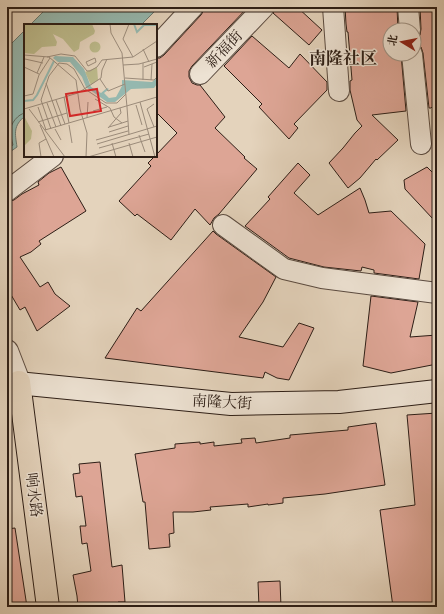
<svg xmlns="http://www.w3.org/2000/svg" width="444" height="614" font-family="Alegreya,'Noto Serif SC',serif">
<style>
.water{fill:#95b8af;stroke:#6b7a72}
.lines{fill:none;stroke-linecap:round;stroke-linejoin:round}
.shore{stroke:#616b62;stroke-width:1}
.building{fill:#dda595;stroke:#2d1e16}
.minor-casing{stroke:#5b4b40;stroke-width:22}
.tertiary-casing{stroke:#5b4b40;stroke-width:24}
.secondary-casing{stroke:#2d1e16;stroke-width:24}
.primary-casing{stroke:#2d1e16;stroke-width:24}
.minor{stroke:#ede2d3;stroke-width:20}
.tertiary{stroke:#ede2d3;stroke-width:22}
.secondary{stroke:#ede2d3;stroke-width:22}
.primary{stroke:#e4d3bc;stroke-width:22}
.labels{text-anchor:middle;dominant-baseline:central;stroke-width:3;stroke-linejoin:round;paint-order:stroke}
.street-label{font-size:15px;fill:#2d1e16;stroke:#ede2d3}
.quarter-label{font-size:17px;font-weight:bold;fill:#2d1e16;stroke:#ede2d3}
.inset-river{fill:none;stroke:#95b8af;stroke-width:2}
.inset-road{fill:none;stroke:#9b8b7a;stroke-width:1}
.view{fill:#d62828;fill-opacity:0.15;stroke:#d62828;stroke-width:2}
.inset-edge{fill:none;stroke:#2d1e16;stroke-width:2}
</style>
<rect width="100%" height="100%" fill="#e4d3bc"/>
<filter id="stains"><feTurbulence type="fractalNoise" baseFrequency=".005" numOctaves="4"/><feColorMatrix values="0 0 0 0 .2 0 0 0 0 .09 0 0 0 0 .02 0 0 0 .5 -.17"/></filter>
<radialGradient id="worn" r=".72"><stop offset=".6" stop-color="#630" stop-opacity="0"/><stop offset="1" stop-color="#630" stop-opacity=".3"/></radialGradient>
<path class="water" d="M48,7H159L141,25H30Z
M25,30V116C13,126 15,133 17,147L7,154V48Z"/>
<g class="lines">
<path class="shore" d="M7,149L13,145C12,140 10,135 10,131C11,123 18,114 25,113"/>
</g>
<path class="building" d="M204,7H248L192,66L189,71V77L192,83L197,85H200L225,117L215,128L245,157L244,158L257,169L219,214L214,218L210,225L195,209L171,240L137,214L135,216L119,201L151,166L148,163L155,156H156V155L177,133L156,112V58H160L164,55L201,15L204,10Z
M275,7H297L322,30L309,45L273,13L275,10Z
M345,7H397L398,30H390V54H401L406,111L372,115L398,140L377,160L376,159L360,178L348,188L329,163L343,148L355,133L362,126L357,120L350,90V81L352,80L348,32H347L346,24Z
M420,7H426V9L437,8V102L431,108H429L423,53L421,47L417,44L414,43V40L417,39L420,35L421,29Z
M252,36L289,68L300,54L327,82V90L294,124L298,128L289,139L259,107L262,104L224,66Z
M298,163L310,175L294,193L318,215L360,188L365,200L369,213L391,211L425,244L419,279L374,273V270L362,267L361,271L324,267L289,258L245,226L270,199L268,197Z
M61,167L86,211L39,241L41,244L31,252L20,257L40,287L48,282L55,294L70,306L37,331L25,307L20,310L7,288V202L14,200L22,194L39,185L38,182L49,173Z
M427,167L437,177V205L434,206L433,219L405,189L404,180Z
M213,231L216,234L276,277L263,302L239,337L283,347L299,323L314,328L289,380L277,378L265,372L263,378L105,358L137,308L141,311Z
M371,296L418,302L410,337L437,335V364L391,373L363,366Z
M437,413V607H393L380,510L415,505L407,415Z
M376,423L385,485L325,494L283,498V503L268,505V504L248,507V504L210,507L211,510L193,512H173L174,533L169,534L170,547L149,549L145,502H143L135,454L175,448V444L200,442V444L214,442V446L242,443L241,439L255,438L256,443L290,438V435L348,430V427Z
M100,462L112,567L122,565L125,602H118V607H78L77,596L73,575L91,571L87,543L82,544L80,526H86L82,496L76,497L73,474L80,473L79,464Z
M15,528L27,607H7V529Z
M280,581L281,607H259L258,582Z"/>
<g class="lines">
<defs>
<path id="minor" d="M333,7L339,91
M408,7L410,30
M156,47L193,7
M412,54L421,144
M200,74L264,7
M7,191L53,156
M223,225L284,269L322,278L437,293"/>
<path id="tertiary" d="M7,351L19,382"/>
<path id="secondary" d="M7,382L231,404L339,402L437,391"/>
<path id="primary" d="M19,382L48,607"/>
</defs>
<use href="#minor" class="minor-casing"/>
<use href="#tertiary" class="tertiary-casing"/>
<use href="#secondary" class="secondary-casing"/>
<use href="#primary" class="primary-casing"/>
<use href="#minor" class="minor"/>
<use href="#tertiary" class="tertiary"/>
<use href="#secondary" class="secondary"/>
<use href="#primary" class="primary"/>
</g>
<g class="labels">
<g class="street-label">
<text transform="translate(224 49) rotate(-46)">新福街</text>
<text transform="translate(222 402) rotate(3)">南隆大街</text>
<text transform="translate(34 495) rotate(83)">响水路</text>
</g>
<g class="quarter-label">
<text x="343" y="58">南隆社区</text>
</g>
</g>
<g transform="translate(24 24)">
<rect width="133" height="133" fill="#e4d3bc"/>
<path d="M0,0H68L71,7L70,10L56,18L55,25L50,28L39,15L29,10L33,18L32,22L18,23L10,30L0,29ZM65.5 23a5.5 5.5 0 1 1 11 0a5.5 5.5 0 1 1-11 0ZM73,43L74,56L67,61L61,48ZM0,92L8,107L7,115L0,122Z" fill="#bcba8b"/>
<path d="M31,32L49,33L60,45L67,63L77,69L83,64L85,65L80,69L85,74L92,73L98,62V56L128,58L133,54V60L130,64L107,65L91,78H83L62,63L58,53L46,38H34L29,34Z" fill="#95b8af"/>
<path class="inset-river" d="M110,0L113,8L120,1H133M0,77L9,76L13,71L30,37"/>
<path class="inset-road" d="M86,0L87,9L98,29L103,83M105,0L99,15L109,33M119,25L125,38M0,31L25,33L52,56L56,85L63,109L62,133M23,33L37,30L51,32L63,47H66L73,43L78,36L109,33L133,17M71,34L72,38L64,42L62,38ZM1,35L19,39M99,41L115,40L133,35M0,43L15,50M120,43L133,38M13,49L20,33M101,54L130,56L133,53M76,55L84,67L101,60M119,56V39M127,56L128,40M22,59L37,102M54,69L77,54L78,46L83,35M0,72L9,70L15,51L26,34M40,73L45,99M71,75L86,84L90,93L98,99L104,97M32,76L41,100M116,78L131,133M23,79L32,103M130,80L123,85L130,103M112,81L118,101M14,83L22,106M103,83L105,111M0,85L54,69M5,85L41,133M69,87L83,83M63,94L64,78M14,98L43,89M16,101L30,133M45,101L48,119M85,103L98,99M84,104L97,89L96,84M27,105L17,76L25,52L35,39L43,40L50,45L61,65L82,79H93L102,70M31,105L37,116M21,106L133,73M85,108L104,102M115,111L121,128M72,116L104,107M88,119L92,133M105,119L109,133M73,120L133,102M75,124L125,110M17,133L15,119L22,115M64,133L133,113"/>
<path class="view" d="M73,65L77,87L46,92L42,70Z"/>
<rect width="133" height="133" class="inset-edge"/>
</g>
<rect width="444" height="614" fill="none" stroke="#e4d3bc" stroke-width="24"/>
<rect x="8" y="8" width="428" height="598" fill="none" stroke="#2d1e16" stroke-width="2"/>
<rect x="12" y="12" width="420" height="590" fill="none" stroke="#2d1e16"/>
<g transform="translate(402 42) rotate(280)"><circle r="19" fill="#ede2d3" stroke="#a09487"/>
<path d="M0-3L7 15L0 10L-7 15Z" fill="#8f2418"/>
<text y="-6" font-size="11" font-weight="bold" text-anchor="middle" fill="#2d1e16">北</text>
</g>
<rect width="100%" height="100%" filter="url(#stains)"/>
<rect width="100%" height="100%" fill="url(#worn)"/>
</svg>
